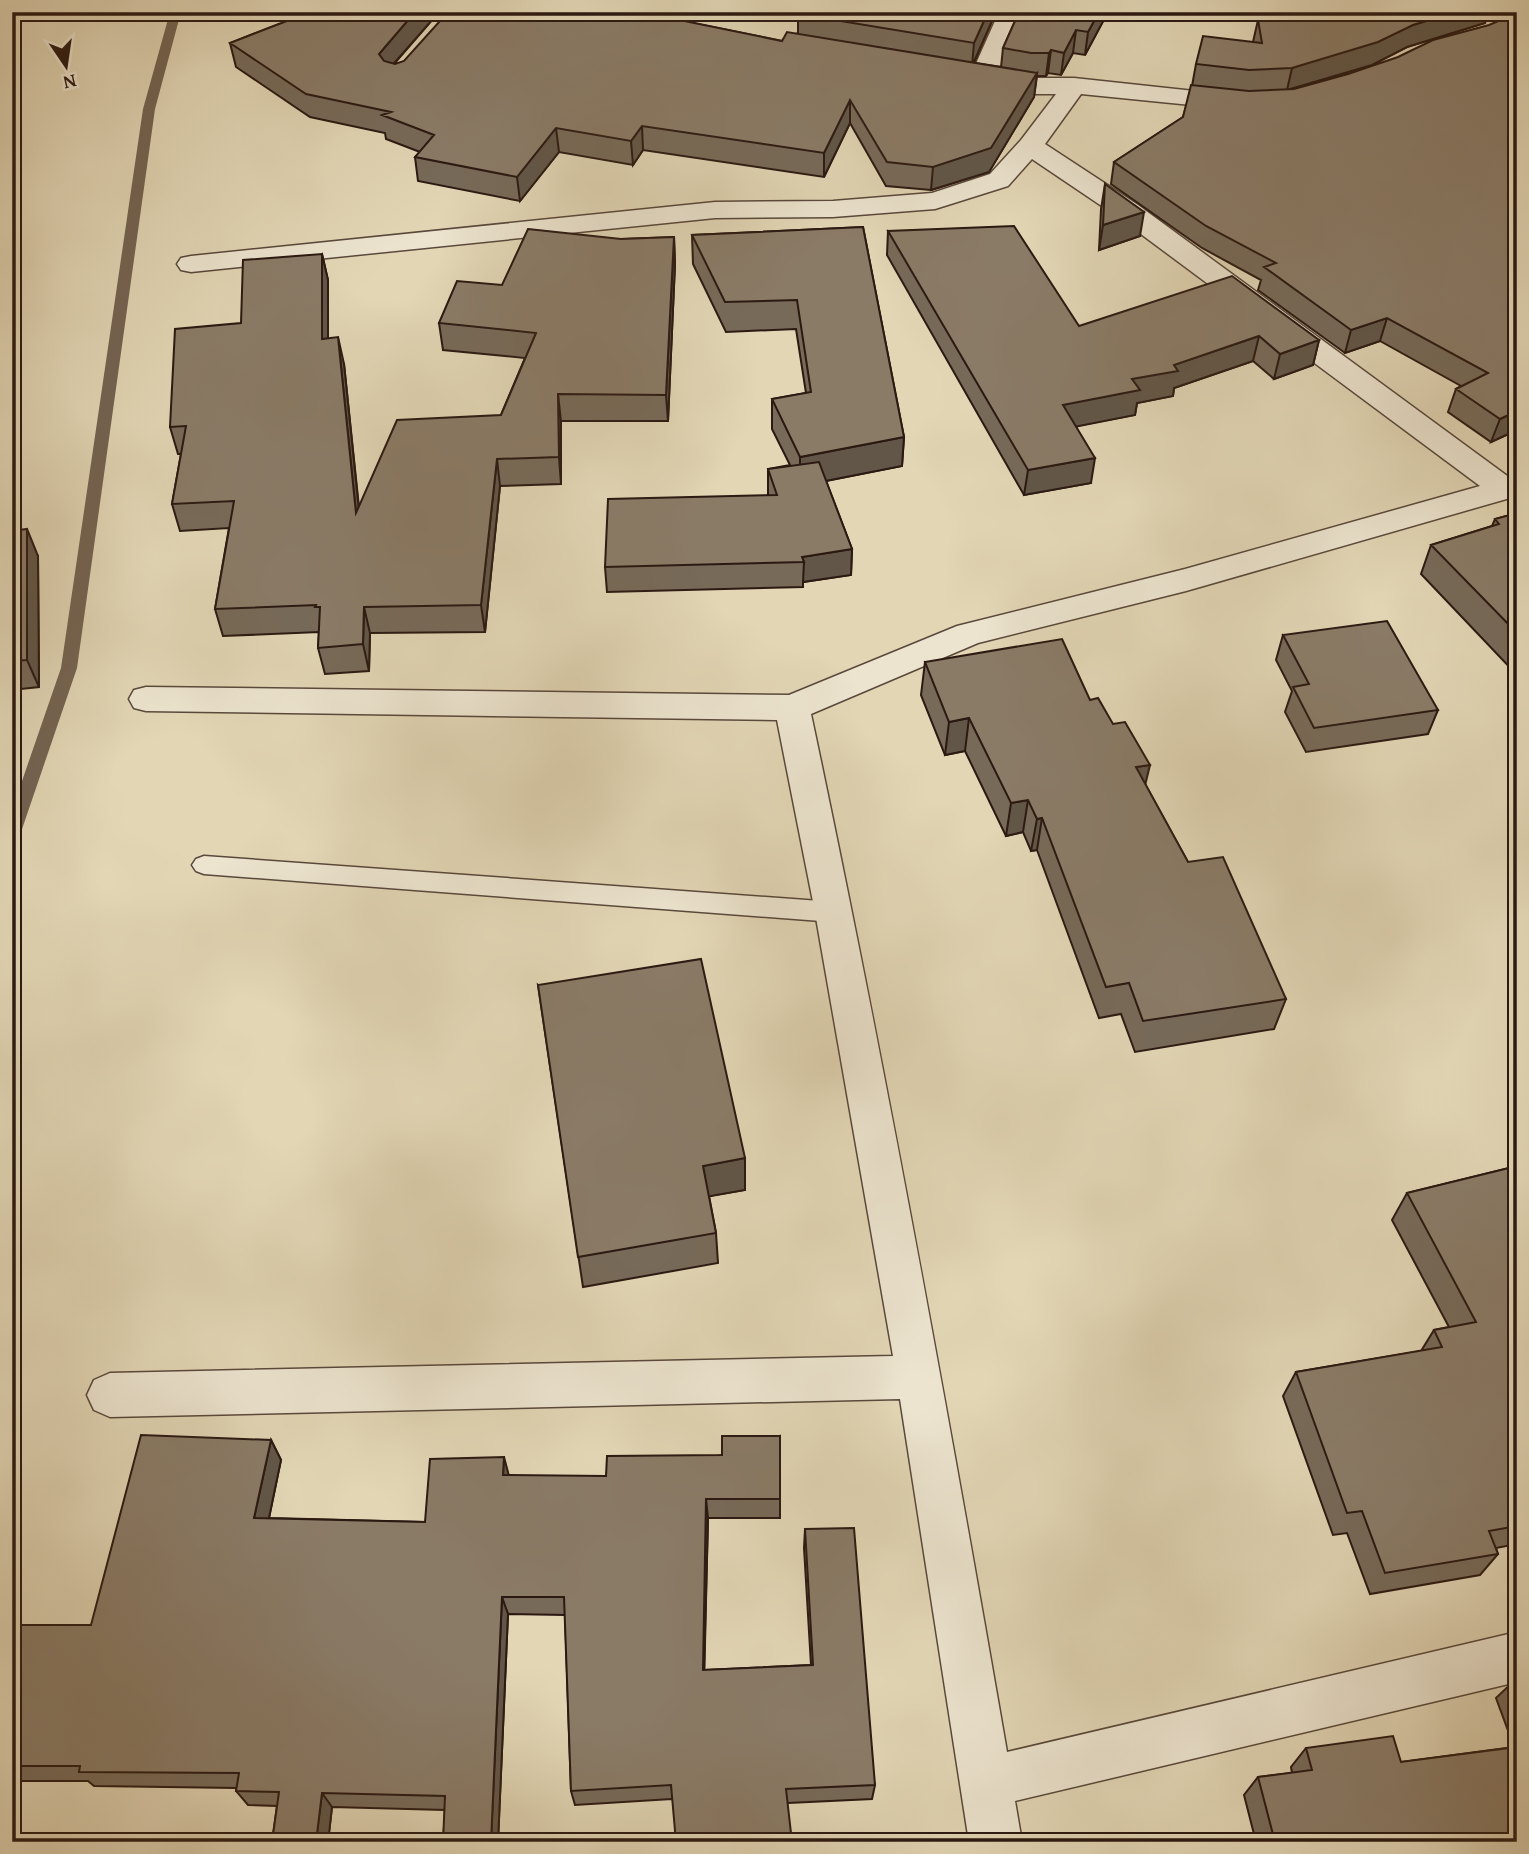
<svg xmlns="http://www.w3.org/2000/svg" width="1529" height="1854" font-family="'Gentium Book Plus',serif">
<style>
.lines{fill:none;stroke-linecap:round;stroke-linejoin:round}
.stream{fill:#746453;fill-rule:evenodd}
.service-casing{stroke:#59483b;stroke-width:3}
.minor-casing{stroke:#59483b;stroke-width:3}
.service{fill:#ece4cf;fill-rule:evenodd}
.minor{fill:#ece4cf;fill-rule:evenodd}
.wall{fill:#776a59;stroke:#2b1912;stroke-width:2}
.shaded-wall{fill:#615648;stroke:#2b1912;stroke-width:2}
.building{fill:#8a7b67;stroke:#2b1912;stroke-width:2}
</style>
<rect width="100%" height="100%" fill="#e2d6b5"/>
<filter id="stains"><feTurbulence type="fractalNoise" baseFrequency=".00286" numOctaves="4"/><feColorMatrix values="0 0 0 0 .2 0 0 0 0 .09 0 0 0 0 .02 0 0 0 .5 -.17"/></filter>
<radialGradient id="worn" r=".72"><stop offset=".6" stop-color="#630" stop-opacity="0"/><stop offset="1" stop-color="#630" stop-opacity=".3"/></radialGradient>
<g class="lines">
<path class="stream" d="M170,12H181L155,109L77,668L20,835L12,841V810L61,668L143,109Z"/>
<defs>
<path id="service" d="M204,856L834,902L843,905L846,912L843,919L834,922L204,874L196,871L192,865L196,859Z"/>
<path id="minor" d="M999,12H1023L998,72L1028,78H1074L1250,97L1254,102L1250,107L1241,110L1081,94L1045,144L1138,205L1510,478L1517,476V496L1186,591L978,643L811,714C884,1058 947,1405 1007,1752L1517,1632V1682L1015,1801L1022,1842H969L900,1399L110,1417L94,1410L87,1395L94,1380L110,1373L893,1356L815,912L777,720L146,711L134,708L129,699L134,690L146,687L789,695L957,626L1185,569L1480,486L1118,217L1032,159L1008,186L935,209L833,217L715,218L191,272L181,270L177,264L181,258L191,256L715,202L833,201L932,193L990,174L1021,140L1056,94H1028L974,82L970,77Z
M1483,12H1517V26L1487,17Z"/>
</defs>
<use href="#service" class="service-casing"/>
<use href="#minor" class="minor-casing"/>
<use href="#service" class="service"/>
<use href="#minor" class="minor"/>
</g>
<path class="wall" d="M259,12H446L432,20L394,64H395L673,19L782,41L798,33V14L996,12L974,63L1001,67L1003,48L1019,12H1108L1085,55L1073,53L1061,75L1048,73L1046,76H1037L1034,97L989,172L931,190L886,186L850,123L824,177L643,150L633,165L559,152L520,201L418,181L415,157L420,152L386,139L385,133L310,117L236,67L230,43L284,22L260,18Z
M1260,12H1488L1485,23L1407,47L1372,65L1290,89L1348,74L1517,430L1491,442L1448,412L1456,389L1461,386L1380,341L1345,353L1258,290L1261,280L1202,248L1111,184L1114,162L1183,117L1192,86L1196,64L1253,42L1258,20H1261Z
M1105,184L1140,236L1099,250L1101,209Z
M863,227L904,437L902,466L826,481L852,549L851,575L803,582V587L607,592L605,567L768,495V469L790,465L772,429V399L806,393L796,329L726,332L693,264L692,235Z
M888,231L1079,326L1319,340L1313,365L1274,379L1253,361L1174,388L1173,396L1137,403L1135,415L1076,426L1091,483L1024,495L887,255Z
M674,237L675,264L668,421H561V484L500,486L485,632L370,633L369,671L325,674L318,648L319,632L223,636L215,609L229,528L180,531L172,504L181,454H178L170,427L241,323L322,254L328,280V338L344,364L359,507L501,415L525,358L443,350L439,323L502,285L621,239Z
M1517,513V675L1421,574L1431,545L1492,526L1495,519Z
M12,531L38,556L39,687L12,690Z
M1283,635L1438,710L1428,734L1306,752L1285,712L1292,691L1276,660Z
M925,662L1090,700L1145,784L1188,862L1286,999L1274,1029L1135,1052L1121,1014L1099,1018L1037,850L1031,851L1023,832L1006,836L965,751L945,755L921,695Z
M1517,713V743L1508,733Z
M538,985L745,1158V1190L709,1196L716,1233L718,1263L583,1287Z
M1517,1166V1544L1496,1548L1498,1554L1480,1575L1370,1594L1347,1533L1333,1535L1283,1396L1296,1372L1421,1351L1434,1330L1449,1327L1392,1220L1407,1193Z
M780,1436V1518H708L704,1670L811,1665L804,1548L805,1529L875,1785L872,1799L788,1803L672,1799L575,1805L571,1791L565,1615L508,1614L498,1842H443L445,1810L332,1807L328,1842H272L277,1806L248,1805L236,1791V1788L94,1786L88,1781H12V1625H91L271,1440L281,1460L269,1518L425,1522L509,1476H606L722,1455Z
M1517,1678V1842H1256L1244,1795L1258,1777L1292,1773L1291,1767L1306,1748L1401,1762L1514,1747L1496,1698Z"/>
<path class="shaded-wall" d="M415,12H446L432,20L382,77L379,54Z
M988,12H996L972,66L974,43Z
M1099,12H1108L1085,55L1088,32Z
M1455,12H1488L1485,23L1407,47L1372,65L1287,90L1292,68L1413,25Z
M1076,30L1073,53L1061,75L1064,53Z
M1051,50L1048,73L1046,76L1049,53Z
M1037,73L1034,97L989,172L931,190L933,167Z
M850,100V123L824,177V153Z
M642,126L643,150L633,165L631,141Z
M556,128L559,152L520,201L517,177Z
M1144,212L1140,236L1099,250L1103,225Z
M674,237L675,264L668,421L666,395Z
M322,254L328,280V366L322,339Z
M1387,318L1380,341L1345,353L1351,330Z
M1259,336L1253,361L1174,388L1173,396L1137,403L1135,415L1059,430L1063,405L1132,379Z
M338,337L344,364L362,540L356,513Z
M1319,340L1313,365L1274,379L1280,354Z
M558,394L561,421V484L559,457Z
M1517,411V430L1491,442L1500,419Z
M904,437L902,466L800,486V457Z
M1095,458L1091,483L1024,495L1028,470Z
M497,459L500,486L485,632L481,605Z
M27,529L38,556L39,687L27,660Z
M852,549L851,575L803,582L804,562L802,557Z
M364,607L370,633L369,671L363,644Z
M969,718L965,751L945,755L949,722Z
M1150,765L1142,798L1136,767Z
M1028,800L1023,832L1006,836L1011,803Z
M1042,818L1037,850L1031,851L1037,819Z
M745,1158V1190L705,1197L703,1166Z
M271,1440L281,1460L265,1537L254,1518Z
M504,1457L509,1476L503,1475Z
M706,1499L708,1518L704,1686L703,1670Z
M502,1597L508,1614L498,1842H491Z
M322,1793L332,1807L328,1842H316Z"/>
<path class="building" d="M310,12H415L379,54L384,61L395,64L404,61L448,12H659L672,15L670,18L782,41L787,32L1037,73L991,148L933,167L887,162L850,100L824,153L642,126L631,141L556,128L517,177L415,157L434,135L382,115L391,112L306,94L230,43Z
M799,12H988L974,43L798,14Z
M1019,12H1099L1088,32L1076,30L1064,53L1051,50L1049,53H1031L1003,48Z
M1269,12H1455L1413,25L1378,42L1292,68L1249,70L1196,64L1203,36L1262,43L1258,20H1270Z
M1517,13V411L1500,419L1456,389L1488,373L1387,318L1351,330L1264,267L1276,263L1206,226L1114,162L1183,117L1191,85L1249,91L1294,89L1348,74L1398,57L1433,40L1489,25Z
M1105,184L1144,212L1103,225Z
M1014,226L1079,326L1232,276L1319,340L1280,354L1259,336L1174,365L1178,371L1132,379L1140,390L1063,405L1095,458L1028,470L888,231Z
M863,227L904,437L800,457L772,399L811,392L797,300L725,302L692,235Z
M528,229L621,239L674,237L666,395L558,394L559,457L497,459L481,605L364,607L363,644L318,648L320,607H315L316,605L215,609L234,501L172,504L186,426L170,427L175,329L241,323L243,260L322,254V339L338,337L356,513L397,420L501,415L536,333L439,323L457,281L502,285Z
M819,462L852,549L802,557L804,562L605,567L608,499L777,495L768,469Z
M1517,513V633L1431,545L1499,524L1495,519Z
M27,529V660L12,661V531Z
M1387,621L1438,710L1314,728L1293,687L1309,684L1283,635Z
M1062,639L1090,700L1098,698L1113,724L1125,722L1150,765L1136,767L1188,862L1223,857L1286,999L1143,1021L1129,983L1106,987L1042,818L1037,819L1028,800L1011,803L969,718L949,722L925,662Z
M701,959L745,1158L703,1166L716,1233L578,1257L538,985Z
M1517,1166V1526L1489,1531L1498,1554L1385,1573L1362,1511L1347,1513L1296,1372L1442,1347L1434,1330L1476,1322L1407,1193Z
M141,1435L271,1440L254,1518L425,1522L430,1459L504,1457L503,1475L606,1476L607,1456L722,1455V1436H780V1499H706L703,1670L813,1665L805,1529L854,1528L875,1785L786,1789L792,1842H676L671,1785L571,1791L564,1597H502L491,1842H443L445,1796L322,1793L316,1842H272L279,1792L236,1791L239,1773L79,1772L80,1766H12V1625H91Z
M1393,1736L1401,1762L1517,1747V1842H1275L1258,1777L1312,1770L1306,1748Z"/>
<rect width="1529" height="1854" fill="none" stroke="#e2d6b5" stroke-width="42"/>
<rect x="14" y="14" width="1501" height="1826" fill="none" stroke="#2b1912" stroke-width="3.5"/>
<rect x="21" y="21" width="1487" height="1812" fill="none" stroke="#2b1912" stroke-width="2"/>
<g transform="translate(66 66) rotate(167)" stroke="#ece4cf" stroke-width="5" paint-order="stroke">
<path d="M0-5L12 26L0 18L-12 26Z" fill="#2b1912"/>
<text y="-10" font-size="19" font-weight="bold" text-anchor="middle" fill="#2b1912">N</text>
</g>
<rect width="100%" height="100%" filter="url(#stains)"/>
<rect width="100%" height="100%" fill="url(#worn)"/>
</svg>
